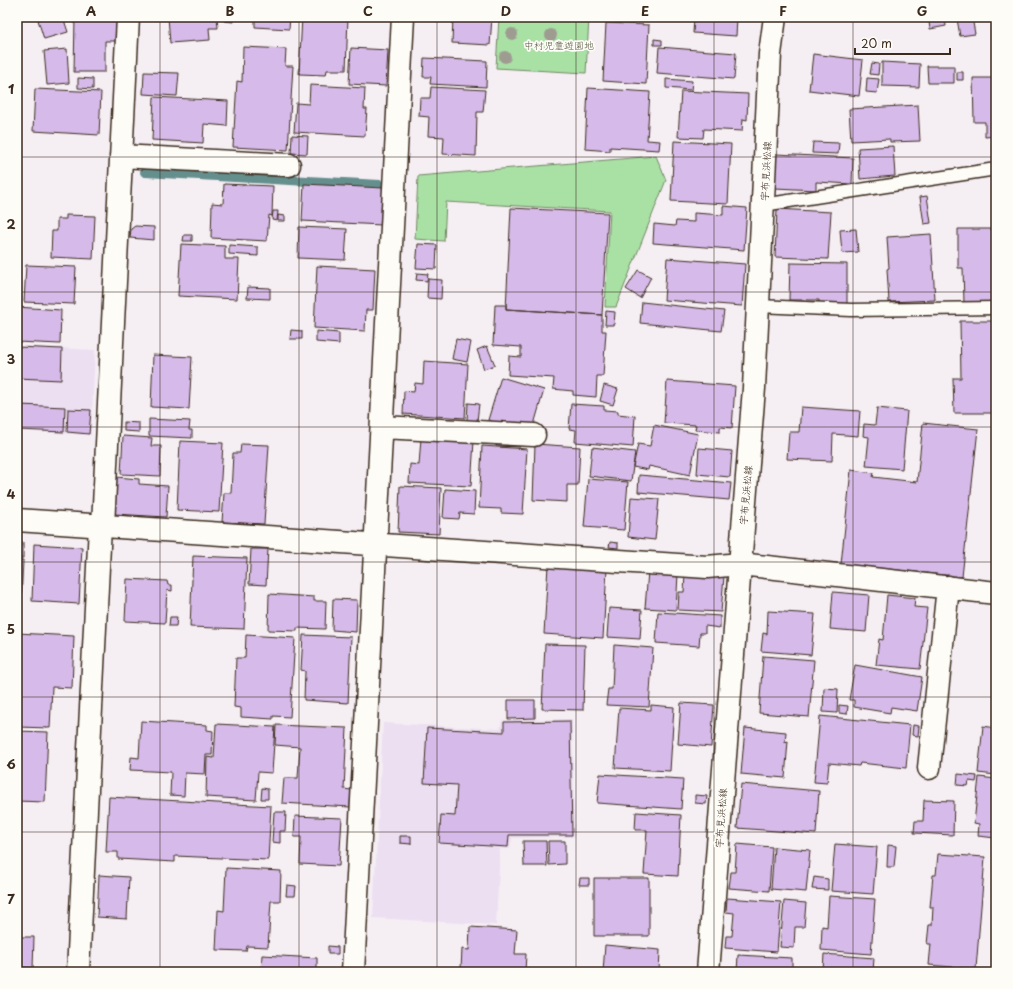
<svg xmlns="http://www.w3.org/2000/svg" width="1013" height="989" font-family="'Playpen Sans','Klee One',sans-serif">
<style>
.built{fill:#ecdff1}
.green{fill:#a9e1a5;stroke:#728662}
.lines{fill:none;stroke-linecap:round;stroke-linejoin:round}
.stream{stroke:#658f8d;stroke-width:10}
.building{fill:#d6bae9;stroke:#3b2a1e}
.lane-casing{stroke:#3b2a1e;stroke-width:15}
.street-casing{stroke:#3b2a1e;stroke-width:25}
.secondary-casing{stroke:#3b2a1e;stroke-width:25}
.lane{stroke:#fdfcf7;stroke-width:12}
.street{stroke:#fdfcf7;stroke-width:22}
.secondary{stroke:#fdfcf7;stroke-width:22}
.tree{fill:#9e9c91}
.grid{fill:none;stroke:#3b2a1e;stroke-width:1;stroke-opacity:0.55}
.labels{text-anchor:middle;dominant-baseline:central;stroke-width:3.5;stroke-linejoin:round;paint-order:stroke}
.park-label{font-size:10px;fill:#565840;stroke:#fdfcf7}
.street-label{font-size:10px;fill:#3b2a1e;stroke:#fdfcf7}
.neatline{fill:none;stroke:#3b2a1e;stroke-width:1.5}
.grid-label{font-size:13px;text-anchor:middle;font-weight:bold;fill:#3b2a1e}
</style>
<rect width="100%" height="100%" fill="#f5eff4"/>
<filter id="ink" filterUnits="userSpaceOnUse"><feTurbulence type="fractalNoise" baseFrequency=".025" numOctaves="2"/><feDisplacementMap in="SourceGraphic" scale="8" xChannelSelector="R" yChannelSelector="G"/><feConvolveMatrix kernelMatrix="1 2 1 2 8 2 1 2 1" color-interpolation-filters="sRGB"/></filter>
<g filter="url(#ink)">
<path class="built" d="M17,346L95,350L91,435L17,431Z
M572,719L575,837L512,838L510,849H500L496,925L373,918L383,723L500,729L502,720Z"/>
<path class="green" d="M499,17H589L586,73L496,68Z
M656,156L666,180L616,307H605L610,211L446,202L444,241L415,239L418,176Z"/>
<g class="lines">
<path class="stream" d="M145,172L380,185"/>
</g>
<path class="building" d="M48,17H63L68,32L44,39L38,20Z
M75,17H123L122,41H105V72H74Z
M168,17H217L218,28H209L210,40L170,43Z
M224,17H233V22L224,21Z
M255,17H290L289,29L255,27Z
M302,17H348L346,70H327L326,75L299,74Z
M453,17H492L490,45L452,43Z
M694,17H739L737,18L736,36L693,33Z
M930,17H945L946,26L930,29L929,22L939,20L938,18L931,19Z
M967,17H972L975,34L960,36L957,19Z
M606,23L649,25L646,84L603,81Z
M654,39L662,40V45H654Z
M243,47L286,49L285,66H293L288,150L233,147L237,81L242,82Z
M659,47L736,53L734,79L657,73Z
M351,48L388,50L386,86L349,84Z
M67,49L69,83L47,85L44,51Z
M813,54L863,60L859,96L809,90Z
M424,58L487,61L486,87L430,84L431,77H423Z
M882,62L920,64L919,87L882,86Z
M872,63L879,64L878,75L870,74Z
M927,66H954V83H928Z
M144,72L179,73L177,96L143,94Z
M957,72H963V80H957Z
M78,78L93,79V89L78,88Z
M867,78L879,79L877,93L866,92Z
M973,78H996V136L985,137V122H974Z
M666,79L692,81L691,90L666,88Z
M310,85L365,88L364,109H367L365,136L294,132L296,103L309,104Z
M431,87L485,90L483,112H477L476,156L443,154L444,137L428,136L429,117L419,116L420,98H430Z
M588,88L650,92L647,140L660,141L659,150L610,147V151L585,149Z
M35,89L101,92L99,135L33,131Z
M681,91L748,94L747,120L743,119L742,131L704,129L703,138L678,137Z
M154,97L228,101L227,126L204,124L203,143L152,140Z
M918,105L920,141L890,142V139L851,141L849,109Z
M292,135L308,136L307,154L291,153Z
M674,141L731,144L728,204L671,201Z
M813,142L839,143L838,154L812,153Z
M893,146L895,176L860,179L858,148Z
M776,154L853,158L852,184L816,182V190L775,188Z
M224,184L273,186L272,216L269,215L267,241L211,238L212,203L223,204Z
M304,184L383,188L382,225L302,221Z
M927,196L931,223L924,224L920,197Z
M723,206L747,208L744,250L653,243L654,224L675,226L676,221L694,222V213L723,215Z
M511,208L608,213L602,315L506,309Z
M777,209L831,212L828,259L775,257Z
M273,211H278L277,221L272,220Z
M66,215L95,216L93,259L51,257L52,231H57V219H66Z
M278,215L285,216V221H278Z
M135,226L154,227V240L130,238L131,229Z
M299,227L347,229L345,260L298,258Z
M856,229L858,252L842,253L840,230Z
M958,229H996V302L964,303L963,268H958Z
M931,234L935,300L889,302L887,269L889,268L887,237Z
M184,235H192V241H183Z
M181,244L225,246V259H239L237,299L178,296Z
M418,244L437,245L436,269L416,268Z
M229,245L258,247V256L229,254Z
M667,258L745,264L742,306L664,300Z
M790,263L847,264V304L819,303V300H789Z
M26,265L76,267L74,304L24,302Z
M317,266L375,269L373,310H366L365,331L314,328Z
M638,270L651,277L640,298L626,289Z
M417,273L428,274L427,281L416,280Z
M428,279L442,280L441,299L427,298Z
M248,287L270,288V299L247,298Z
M642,302L724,311L721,331L640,323Z
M495,305H506V309L602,315V331H606L603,376H597L596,397L573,395V391L553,389L554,378L508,375L509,356L521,357V347L493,345Z
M17,307L61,310L60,344L17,342Z
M606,311L615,312L614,325H605Z
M960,321H996V413H954L953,378H961Z
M291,330L302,331V339H290Z
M316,331L339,333V344L316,342Z
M456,339L471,342L467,362L452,359Z
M487,346L495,365L484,369L477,350Z
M17,347L62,349L61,380L17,378Z
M153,355L192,357L189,409L151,407Z
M424,361L468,364L465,418L403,414L404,391L414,392L415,383L423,384Z
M501,377L544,390L533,428L514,427L488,420Z
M667,381L735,386L732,428L720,427V432L695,430L696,425L664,423Z
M604,385L618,389L613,405L600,401Z
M468,403L479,404L477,421L467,420Z
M571,404L604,406V410L618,411V414L635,416L633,447L575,442L576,430L569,429Z
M20,405L65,407L64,432L18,430Z
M801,407L860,411L858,436L833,434L832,461L787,459L789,432H799Z
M877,408L907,411L902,469L866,466L869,437L863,436L864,424L875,425Z
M68,409L91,410L89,434L67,432Z
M149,419L190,421L189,430H192V438L149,436Z
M124,422L139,423V432L124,431Z
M923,423L978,429L962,577L841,564L851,470L874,473L873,477L917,482Z
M654,425L698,434L690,475L649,466L648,470L633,467L638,444L650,446Z
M123,436L152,438L151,446H161L160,476L121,474Z
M421,438L474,441L471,486L409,483L410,464L419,465Z
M180,441L223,443L219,512L177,510Z
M496,442L520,443V447L496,446Z
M241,444L269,445L264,524L222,522L224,493H231L233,453H240Z
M535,444L580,447L578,485H567V502L533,500Z
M482,446L527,449L523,514L501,513V509L479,508Z
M592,447L635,452L631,481L589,476Z
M699,448L732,451L730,477L697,474Z
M639,475L731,483L729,500L638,492Z
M116,477L139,479V484L168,486L166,517L114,514Z
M588,479L628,482L624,530L584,527Z
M400,486L441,488L439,534L398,532Z
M445,489L475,491L474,514L460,513L459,519L443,518Z
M631,497L659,499L655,540L628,537Z
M17,542H23V558H17Z
M610,542L618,543V548L609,547Z
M34,544L82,547L79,604L32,601Z
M251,549H268L266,585L249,584Z
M193,556L247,558L244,629L190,627Z
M17,560H23L20,625H17Z
M548,565L607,569L603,638L544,634Z
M648,571L678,574L676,610L645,608Z
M685,574L724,576L721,612L678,610L679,592H684Z
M127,579L167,581L168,585H172V591L167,590L165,623L125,621Z
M833,592L869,595L866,632L830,629Z
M269,594L314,597V601H326L325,629L297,628V631L268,630Z
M887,595L915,598L914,607L927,608L920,669L876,665L879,639L883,640Z
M333,599L357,600L356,632L332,630Z
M609,608L642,610L640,639L607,637Z
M768,611L815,614L811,655L761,651L763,633L767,634Z
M658,612L720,616V628L705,626V633H700L699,646L656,643Z
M170,617H177L176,626H169Z
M17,633L74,636L72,688L52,687L50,728L17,727Z
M246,635L295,638L290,717L273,716V719L241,717V708L234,707L236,658H245Z
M303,635L351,637L348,703L304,700L305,671L301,670Z
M545,644L585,645L583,710L542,709Z
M614,645L653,648L649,707L606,705L608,689H612Z
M763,656L814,660L809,717L759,713Z
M855,665L922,677L917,711L891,707L890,713L854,707V700H849Z
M824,688L838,689L837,713L823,712Z
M508,700H535V718L508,719Z
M681,703L714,705L711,747L678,744Z
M651,705L674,707L670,771L615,768L619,708L651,710Z
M839,705L848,706L847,714L839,713Z
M820,716L910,725L906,768L860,763L859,766L829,763L827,783L814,782Z
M141,721L207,725V730L213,731L212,755H206L205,774L185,773L184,796L170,795L171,772L130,770L131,757L139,758Z
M570,721L572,835H509L508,847L439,843L441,815L455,816L457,785L424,783L427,728L504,732V722Z
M216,724L275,727L272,773L258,772L256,800L206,797L207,757L214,758Z
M276,725L347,728L344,789L351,790L350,807L282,803L284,778H298L300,747L275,745Z
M913,725L919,726L918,736L912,735Z
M983,726L996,728V775L978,773Z
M745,728L786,732L785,742L788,741L785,778L741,774Z
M17,731L48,732L45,802L17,801Z
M600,774L683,779L681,809L597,803Z
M958,774L977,776L976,782L969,781L968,786L957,785Z
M979,777L996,779V838L978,836L979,824L974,823Z
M741,784L819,791L816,834L737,828Z
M262,788L268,789V799H261Z
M695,795L707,796L706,804L695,803Z
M109,797L271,806L268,860L175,856V862L118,859V852H106Z
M924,800L954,801L953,835L914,833L915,821H923Z
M274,812H286L285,831H280V843L272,842Z
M636,812L681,815L678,876L644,874L647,830H635Z
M295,816L342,818L339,866L300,864L301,837H294Z
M400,836H411V844L400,843Z
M523,841H546L547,866H524Z
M548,841H565V864L549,865Z
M737,844L772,847L769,891L729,888L731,872H735Z
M835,844L877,847L873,894L831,891Z
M888,845L896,846L894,867H887Z
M774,847L810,850L806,892L771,889Z
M938,854L985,857L976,969L929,965L931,944H927L929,925H932L933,907H930L933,875H936Z
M226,868L281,871L280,901H271L268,947L247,946L246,951L216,950L218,910L224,911Z
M99,875L129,877L127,919L97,917Z
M814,877L828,879V890L812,889Z
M580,878H589V885H579Z
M594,878H649V936H594Z
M287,885L296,886L295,896H286Z
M829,896L875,899L871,954L821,950L822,926L827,927Z
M727,898L781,902L777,952L725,948L726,936H732L734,913L726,912Z
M784,901L806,903L804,927H795L794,948L780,947Z
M470,927L517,930L515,954H526L525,972H484V970L461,969L462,949L469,950Z
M17,937H34L33,968L17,967Z
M605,945L660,950L659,972H603Z
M328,946L338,947V954H328Z
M824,954L874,958L873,972H817V969L823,970Z
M262,955L317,958V972H261Z
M738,955L792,958V972H737Z"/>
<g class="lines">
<defs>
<path id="lane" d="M763,205L996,169
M758,306L851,310L996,308"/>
<path id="street" d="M121,156L289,165
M382,427L534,435
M17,520L707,567L740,564L996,593
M103,526L128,17
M929,768L948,587
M78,972L100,526
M353,972L403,17"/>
<path id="secondary" d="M708,972L754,388L770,54L775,17"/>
</defs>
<use href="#lane" class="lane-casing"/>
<use href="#street" class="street-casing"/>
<use href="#secondary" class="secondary-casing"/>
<use href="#lane" class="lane"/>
<use href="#street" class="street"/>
<use href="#secondary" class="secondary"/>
</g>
<g class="tree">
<circle cx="512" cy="34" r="6"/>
<circle cx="551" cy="35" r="6"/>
<circle cx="505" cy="57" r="6"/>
</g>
</g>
<path class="grid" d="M160,17V972M299,17V972M437,17V972M576,17V972M714,17V972M853,17V972M17,157H996M17,292H996M17,427H996M17,562H996M17,697H996M17,832H996"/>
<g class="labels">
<g class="park-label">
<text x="559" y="44">中村児童遊園地</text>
</g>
<g class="street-label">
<text transform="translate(765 171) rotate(-87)">宇布見浜松線</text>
<text transform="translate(745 495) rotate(-85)">宇布見浜松線</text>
<text transform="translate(720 818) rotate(-86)">宇布見浜松線</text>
</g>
</g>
<rect width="1013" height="989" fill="none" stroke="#fdfcf7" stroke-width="44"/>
<path d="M855 48v6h95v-6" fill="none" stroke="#3b2a1e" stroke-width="2"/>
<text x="861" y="48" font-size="12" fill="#3b2a1e" stroke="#fdfcf7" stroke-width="3" paint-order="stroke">20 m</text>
<rect x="22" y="22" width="969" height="945" class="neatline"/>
<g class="grid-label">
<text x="91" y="16">A</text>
<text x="230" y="16">B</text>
<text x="368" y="16">C</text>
<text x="506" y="16">D</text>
<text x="645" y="16">E</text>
<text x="783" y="16">F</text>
<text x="922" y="16">G</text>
<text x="11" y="94">1</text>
<text x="11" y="229">2</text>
<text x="11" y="364">3</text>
<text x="11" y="499">4</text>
<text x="11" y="634">5</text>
<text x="11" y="769">6</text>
<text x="11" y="904">7</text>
</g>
</svg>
